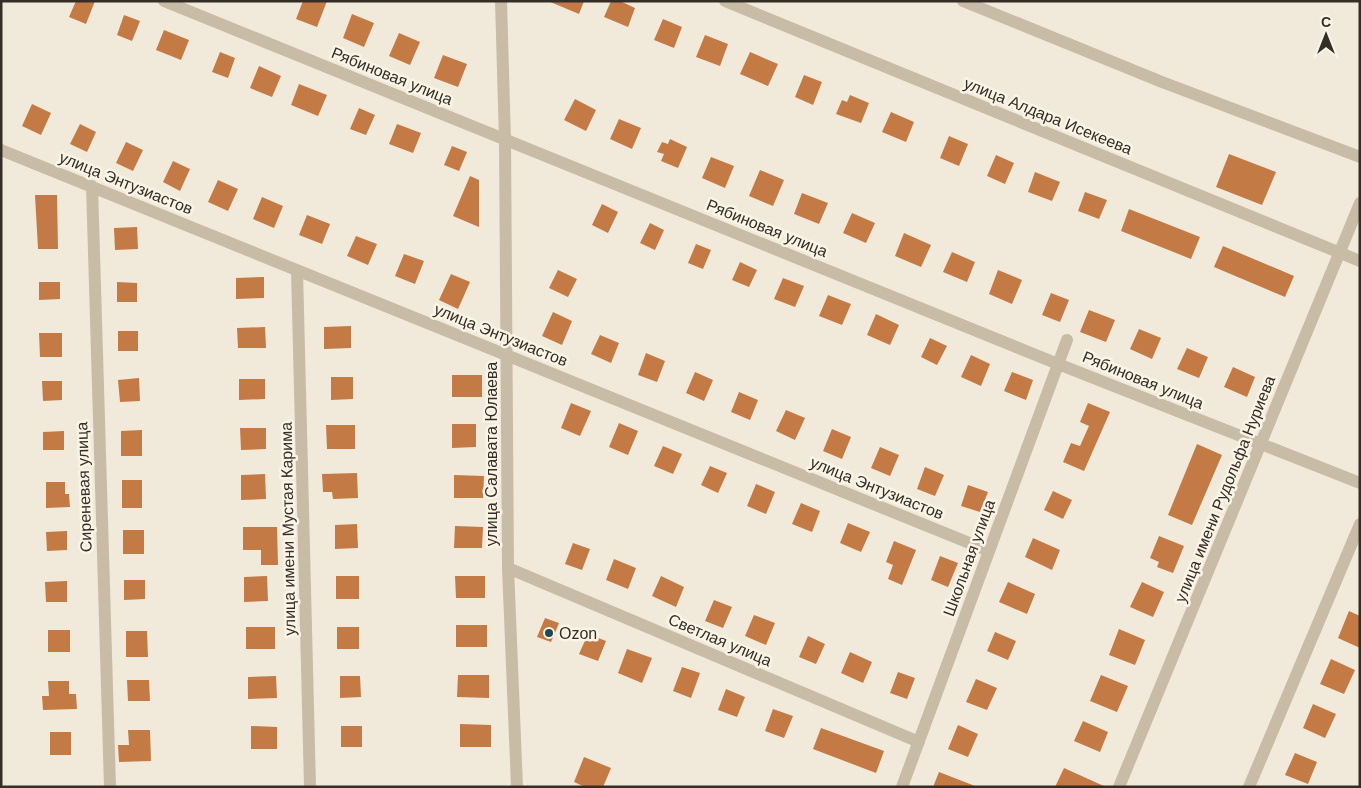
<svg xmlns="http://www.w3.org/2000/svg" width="1361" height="788" font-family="Helvetica,sans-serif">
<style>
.building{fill:#c47a45}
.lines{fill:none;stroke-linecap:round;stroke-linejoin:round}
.minor{stroke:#c9bca6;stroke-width:12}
.poi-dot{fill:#1d4856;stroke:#f9f4e6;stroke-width:2}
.labels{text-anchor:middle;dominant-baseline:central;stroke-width:5;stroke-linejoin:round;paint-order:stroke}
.street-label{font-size:16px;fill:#352e27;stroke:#f9f4e6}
.poi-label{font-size:16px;fill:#352e27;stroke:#f9f4e6;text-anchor:start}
</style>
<rect width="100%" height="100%" fill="#f1eada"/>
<path class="building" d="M76,1H95L86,24L69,17Z
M303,1H327L317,27L296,19Z
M548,1H584L579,14Z
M611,1H620L635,8L628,27L604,17Z
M352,14L374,23L364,47L343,38Z
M124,15L140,21L132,41L117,35Z
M663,19L682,27L674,48L654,40Z
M164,30L189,40L181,60L156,50Z
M399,33L420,42L410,65L389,56Z
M705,35L728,44L720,66L696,57Z
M220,52L235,58L228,78L212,72Z
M750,52L778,64L768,86L740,74Z
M443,55L467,64L458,87L434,78Z
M259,66L281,76L272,97L250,88Z
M804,75L822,82L813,105L795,97Z
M299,84L327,95L318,116L291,105Z
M850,95L869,103L861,123L836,114L842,100L847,102Z
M575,99L596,110L586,131L564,120Z
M32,104L51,113L41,135L22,126Z
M359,108L375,115L366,135L350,129Z
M891,112L914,122L906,142L882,132Z
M619,119L641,128L632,149L610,139Z
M80,124L96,132L87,152L70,144Z
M397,124L421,133L413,153L389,144Z
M949,136L968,144L959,166L940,158Z
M670,139L687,147L678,168L661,161L664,154L657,152L662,142L668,144Z
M126,142L143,150L133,171L116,163Z
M452,146L467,152L459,171L444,165Z
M1229,154L1276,172L1262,205L1216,187Z
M996,155L1014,163L1005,184L987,176Z
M711,157L734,166L725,188L702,178Z
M173,161L190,169L180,191L163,182Z
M760,170L784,180L773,206L749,196Z
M1035,172L1060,182L1052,201L1028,192Z
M470,176L479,180V227L453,216Z
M218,180L238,189L228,211L208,202Z
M1085,192L1107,200L1099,219L1078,211Z
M802,193L828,203L819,224L794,214Z
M35,195H57L58,249H38Z
M262,197L283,206L274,228L253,219Z
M602,204L618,212L608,233L592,225Z
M1129,209L1200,237L1191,259L1121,231Z
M852,213L875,223L866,243L843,233Z
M307,215L330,224L322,244L299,235Z
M650,223L664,230L655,250L640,243Z
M137,227L138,249L115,250L114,228Z
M904,233L931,245L921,267L895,256Z
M356,236L377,244L368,265L347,256Z
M696,244L711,250L703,269L688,263Z
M1223,246L1294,276L1285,297L1214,267Z
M952,252L975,262L967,282L943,272Z
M404,254L424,261L415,284L395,276Z
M740,262L757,270L749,287L732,280Z
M558,270L577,279L568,297L549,288Z
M998,270L1022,280L1012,304L989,294Z
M451,274L470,282L458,309L439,300Z
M264,277V298L236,299V278Z
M783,278L804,286L795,307L774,299Z
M39,282H60V299L39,300Z
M117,282L137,283V302H117Z
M1051,293L1069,300L1060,322L1042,315Z
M828,295L851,304L842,325L819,316Z
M1089,310L1115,320L1106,342L1080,332Z
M553,312L572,321L562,345L542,336Z
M876,314L899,325L890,345L867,335Z
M351,326V348L324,349V327Z
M265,327L266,348H238L237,328Z
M1139,329L1161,338L1152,359L1130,349Z
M118,331H138V351H118Z
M39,333H62V357H40Z
M600,335L619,343L611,363L591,354Z
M930,338L947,346L937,365L921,357Z
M1187,348L1208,357L1199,378L1177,369Z
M646,353L665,361L657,382L638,375Z
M971,355L990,364L981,386L961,377Z
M1233,367L1255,377L1247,397L1224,387Z
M695,372L713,380L704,401L686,393Z
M1012,372L1033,380L1026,400L1004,391Z
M452,375H482V397H452Z
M331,377H353V399L331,400Z
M139,378L140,401L120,402L118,380Z
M239,379H265V399L239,400Z
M42,381H62V400L43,401Z
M739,392L758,400L750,420L731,412Z
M571,403L591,411L580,436L561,428Z
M1088,403L1110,412L1084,471L1063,462L1071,443L1080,446L1089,426L1080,422Z
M786,410L805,418L795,440L776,431Z
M619,423L638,431L628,455L609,447Z
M452,424H476V447L452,448Z
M326,425H355V449H327Z
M240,428H266V449L241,450Z
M832,429L851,437L842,459L823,451Z
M142,430V456H121V431Z
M64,431V450H43V432Z
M1197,444L1222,455L1192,525L1168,515Z
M663,446L682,454L673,474L654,466Z
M880,447L899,455L890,476L871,468Z
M710,466L727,473L718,493L701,485Z
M925,467L944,475L935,496L917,489Z
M357,473L358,498L333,499L332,492H323L322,474Z
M265,474L266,499L241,500V475Z
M454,475L484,476L483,498H454Z
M122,480H142V508H122Z
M46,482H65V494H69L70,507L46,508Z
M756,484L775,492L766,514L747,506Z
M968,485L988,492L980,512L961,506Z
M1053,491L1072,500L1063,519L1044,510Z
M801,503L820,511L812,532L792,524Z
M848,523L870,532L861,552L840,543Z
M357,524L358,548L335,549V525Z
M455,526L483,527L482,548H454Z
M243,527H277L278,565H261V550H243Z
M123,530H144V554H123Z
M67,531V550L47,551L46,532Z
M1159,536L1184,546L1173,573L1157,567L1159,562L1150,558Z
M1033,538L1060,550L1052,570L1025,557Z
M894,541L916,550L902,585L888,579L893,565L886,562Z
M573,543L590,549L582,570L565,564Z
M940,556L958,563L948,587L931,580Z
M614,559L636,568L628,589L606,580Z
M267,576L268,601L244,602V577Z
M336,576H359V599H336Z
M455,576H485V598H456Z
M661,576L684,587L676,607L652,596Z
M124,580H145V599L124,600Z
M67,581V602H46L45,582Z
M1008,582L1035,594L1027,614L999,602Z
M1142,582L1164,592L1153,617L1130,607Z
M714,600L732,607L723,628L705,621Z
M1349,611L1360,616V648L1338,638Z
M754,615L775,623L766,645L745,636Z
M545,618L559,623L551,642L537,637Z
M456,625H487V647H456Z
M246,627H275V649H246Z
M337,627H359V649H337Z
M1119,629L1145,640L1135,665L1109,655Z
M48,630H70V652H48Z
M126,631H147L148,657H126Z
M995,632L1016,641L1008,660L987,651Z
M588,634L606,641L598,661L579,654Z
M808,636L825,644L816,664L799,657Z
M627,649L652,658L642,683L618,673Z
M850,652L872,662L863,683L841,673Z
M1331,659L1355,670L1344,694L1320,684Z
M682,667L700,673L691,698L673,691Z
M898,672L915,678L907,699L890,693Z
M458,675H489V698L457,697Z
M1101,675L1128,686L1117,712L1090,701Z
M276,676L277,698L248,699V677Z
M340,676H360L361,697L340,698Z
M976,679L997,688L987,710L966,702Z
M127,680H149L150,701H128Z
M48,681H69V694H76L77,709L43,710L42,696H49Z
M726,689L745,697L737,717L718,710Z
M1313,704L1336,714L1325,738L1303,728Z
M773,709L793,716L784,738L765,731Z
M1083,721L1108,732L1100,752L1074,741Z
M460,724L491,725V747H460Z
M958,725L978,734L968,757L948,749Z
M251,726L277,727V749H251Z
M341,726H362V747H341Z
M821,728L884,751L876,773L813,749Z
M128,730H150L151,761L119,762L118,745H129Z
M50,732H71V755H50Z
M1295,753L1317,762L1308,784L1285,775Z
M584,757L611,768L603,787H585L574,782Z
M1064,768L1106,787H1055Z
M939,772L975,786V787H933Z"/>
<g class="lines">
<path class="minor" d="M164,1L1058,364L1360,483
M501,1L505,140L508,568L517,787
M725,1L1360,261
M963,1L1162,82L1360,157
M1,150L989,551
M92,186L110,787
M297,270L310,787
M508,568L919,742
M902,787L1067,340
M1119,787L1360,203
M1249,787L1360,524"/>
</g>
<circle class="poi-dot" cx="549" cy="633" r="5"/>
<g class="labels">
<g class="street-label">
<text transform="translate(392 76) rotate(22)">Рябиновая улица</text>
<text transform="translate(1048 116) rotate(22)">улица Алдара Исекеева</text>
<text transform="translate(126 183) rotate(22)">улица Энтузиастов</text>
<text transform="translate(767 228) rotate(22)">Рябиновая улица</text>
<text transform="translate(501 335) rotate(22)">улица Энтузиастов</text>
<text transform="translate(1143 380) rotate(22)">Рябиновая улица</text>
<text transform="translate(491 454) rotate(-90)">улица Салавата Юлаева</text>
<text transform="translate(84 487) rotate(-92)">Сиреневая улица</text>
<text transform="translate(877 488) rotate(22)">улица Энтузиастов</text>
<text transform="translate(1225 489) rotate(-68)">улица имени Рудольфа Нуриева</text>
<text transform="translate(288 529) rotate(-91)">улица имени Мустая Карима</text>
<text transform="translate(969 558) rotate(-70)">Школьная улица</text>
<text transform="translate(720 640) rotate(23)">Светлая улица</text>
</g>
<g class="poi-label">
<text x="559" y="633">Ozon</text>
</g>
</g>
<rect width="1361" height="788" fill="none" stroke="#352e27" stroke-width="5"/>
<g transform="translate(1326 35)" stroke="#f9f4e6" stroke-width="4" paint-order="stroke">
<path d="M0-4L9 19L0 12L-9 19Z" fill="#352e27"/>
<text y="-8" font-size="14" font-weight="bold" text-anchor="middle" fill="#352e27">С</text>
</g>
</svg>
